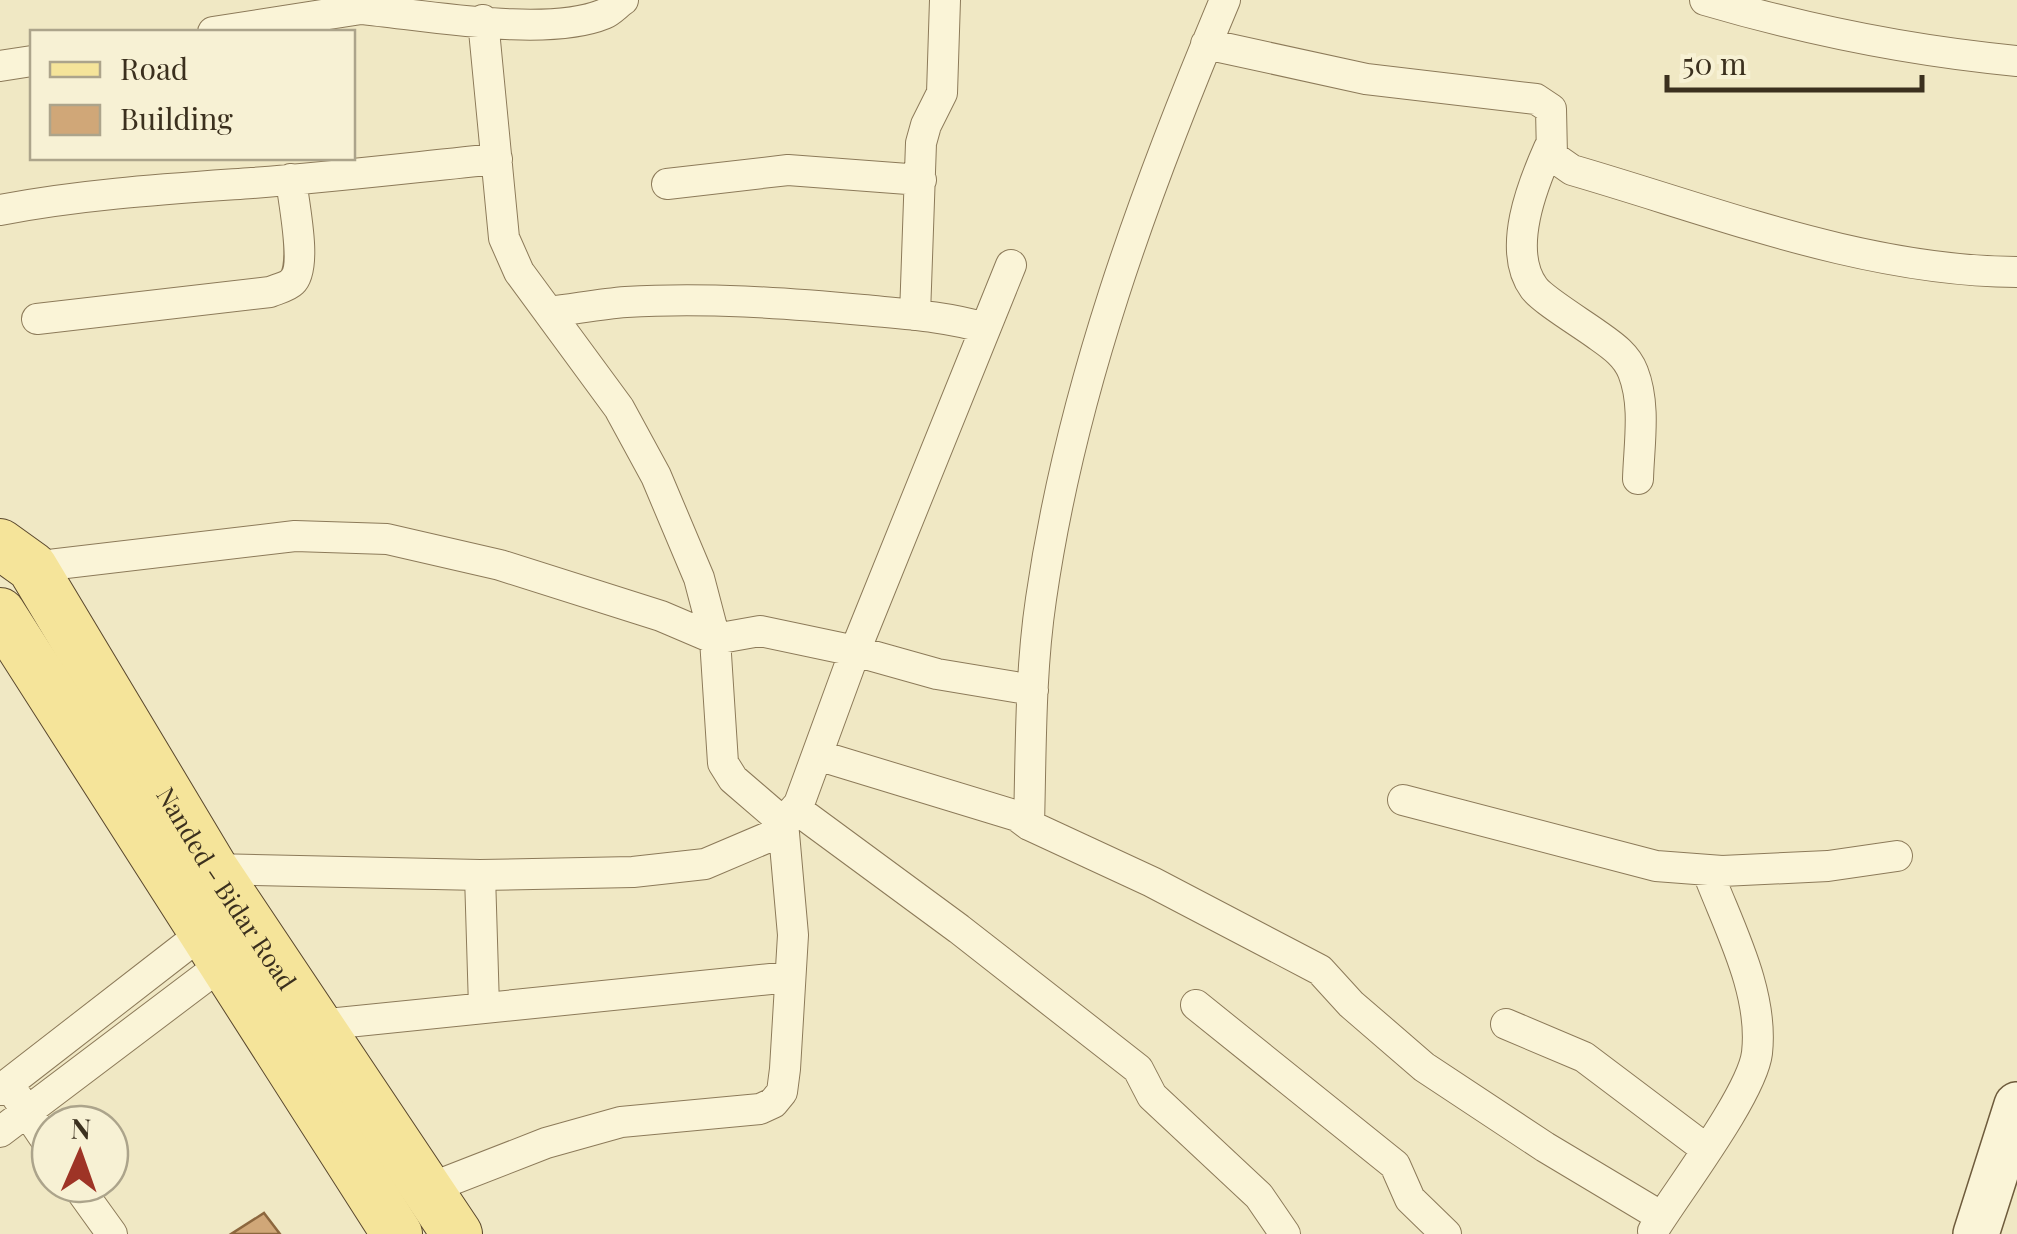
<svg xmlns="http://www.w3.org/2000/svg" width="2017" height="1234" font-family="'Playfair Display',serif">
<style>
.building{fill:#d0a778;stroke:#8c673e;stroke-width:2.5}
.lines{fill:none;stroke-linecap:round;stroke-linejoin:round}
.minor-casing{stroke:#8c7a59;stroke-width:32}
.secondary-casing{stroke:#6e5b3c;stroke-width:48}
.primary-casing{stroke:#59472d;stroke-width:52}
.minor{stroke:#faf4d7;stroke-width:30}
.secondary{stroke:#faf4d7;stroke-width:45}
.primary{stroke:#f5e49a;stroke-width:50}
.labels{text-anchor:middle;dominant-baseline:central;stroke-width:8;stroke-linejoin:round;paint-order:stroke}
.street-label{font-size:25px;fill:#3b301e;stroke:#f7f1d4}
</style>
<rect width="100%" height="100%" fill="#f0e8c4"/>
<path class="building" d="M264,1213L280,1234H231Z"/>
<g class="lines">
<defs>
<path id="minor" d="M361,0V9C425,15 546,38 604,14C611,11 617,4 623,0
M1705,0C1807,30 1911,51 2017,61
M213,32L361,9
M1206,44L1366,79L1536,99L1551,109L1552,156L1572,170C1717,212 1864,271 2017,272
M0,66L32,61
M1549,148C1533,184 1506,250 1534,288C1543,300 1581,323 1596,334C1610,344 1626,354 1633,372C1646,405 1639,444 1638,479
M667,184L788,170L921,180
M0,210C84,194 167,189 252,183C334,177 416,167 497,159
M549,312C575,309 600,304 626,302C704,297 785,303 863,310C904,314 945,316 985,328
M915,315L921,143L926,125L942,93L945,0
M37,319L270,292C277,289 287,287 292,282C308,268 293,200 291,179
M32,567L295,536L387,539L500,565L661,616L715,639L760,631L855,651L937,674L1033,690
M817,755L1017,816L1029,825L1152,882L1320,970L1351,1004L1424,1067L1545,1147L1662,1217
M1403,800L1656,866L1722,871L1828,866L1897,856
M796,809L959,929L1138,1069L1152,1096L1259,1196L1285,1234
M1029,825C1031,750 1030,673 1041,599C1071,391 1144,193 1225,0
M213,869L480,875L633,872L705,864L771,836L799,804L855,651L1011,265
M480,875L484,1007
M1196,1005L1395,1165L1410,1199L1446,1234
M1506,1024L1584,1057L1706,1149
M318,1025L790,977
M0,1090L205,931
M15,1094L50,1146
M0,1132L225,962
M76,1184L112,1234
M428,1189L546,1143L621,1122L760,1109L773,1103L782,1092L785,1069L793,935L783,822L733,779L723,763L715,639L699,578L656,476L619,408L519,272L504,238L483,20
M1653,1231C1677,1192 1752,1094 1757,1053C1764,991 1728,926 1707,870"/>
<path id="secondary" d="M1976,1234L2017,1105"/>
<g id="primary">
<path id="s1" d="M0,544L32,567L213,869L457,1234"/>
<path d="M0,613L397,1234"/>
</g>
</defs>
<use href="#minor" class="minor-casing"/>
<use href="#secondary" class="secondary-casing"/>
<use href="#primary" class="primary-casing"/>
<use href="#minor" class="minor"/>
<use href="#secondary" class="secondary"/>
<use href="#primary" class="primary"/>
</g>
<g class="labels">
<g class="street-label">
<text stroke="none"><textPath href="#s1" startOffset="415">Nanded - Bidar Road</textPath></text>
</g>
</g>
<rect x="30" y="30" width="325" height="130" fill="#f7f1d4" stroke="#aca48b" stroke-width="2.5"/>
<rect x="50" y="62" width="50" height="15" fill="#f5e49a" stroke="#aca48b" stroke-width="2.5"/>
<text x="120" y="80" font-size="30" fill="#3b301e">Road</text>
<rect x="50" y="105" width="50" height="30" fill="#d0a778" stroke="#aca48b" stroke-width="2.5"/>
<text x="120" y="130" font-size="30" fill="#3b301e">Building</text>
<g transform="translate(80 1154) rotate(2)"><circle r="48" fill="#f7f1d4" stroke="#aca48b" stroke-width="2.5"/>
<path d="M0-8L18 38L0 25L-18 38Z" fill="#9e3426"/>
<text y="-15" font-size="28" font-weight="bold" text-anchor="middle" fill="#3b301e">N</text>
</g>
<path d="M1667 75v15h255v-15" fill="none" stroke="#3b301e" stroke-width="5"/>
<text x="1682" y="75" font-size="30" fill="#3b301e" stroke="#f7f1d4" stroke-width="8" paint-order="stroke">50 m</text>
</svg>
